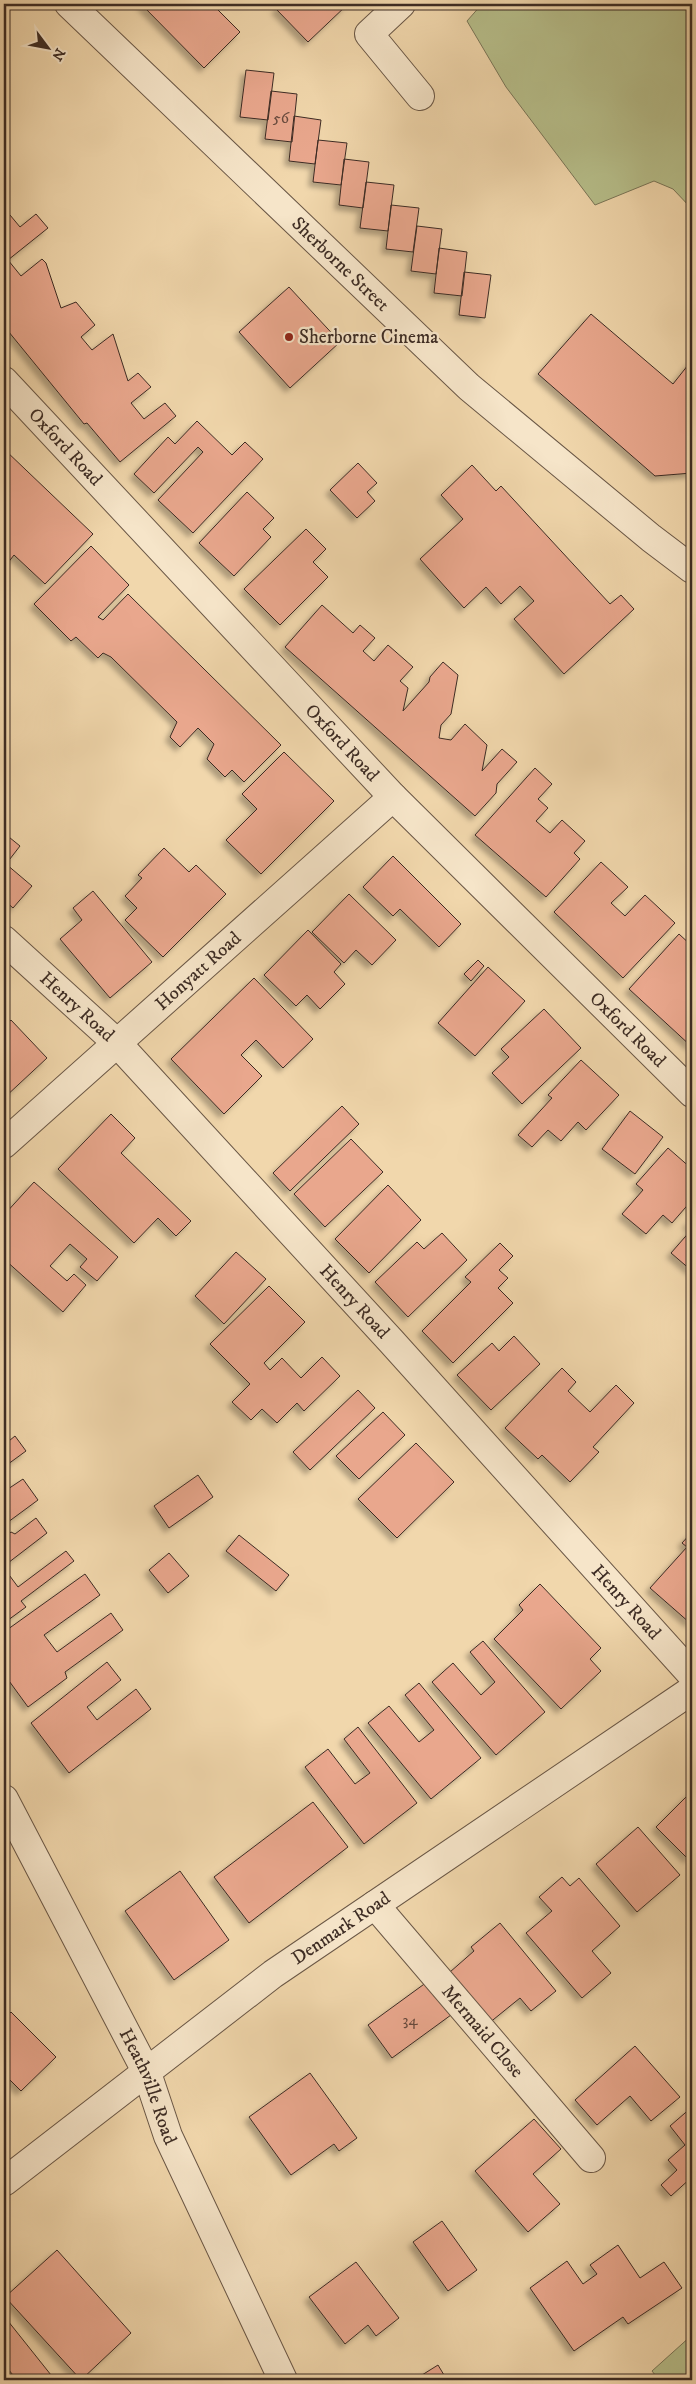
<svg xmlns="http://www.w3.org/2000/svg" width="696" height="2384" font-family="'IM FELL DW Pica',serif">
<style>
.green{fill:#b7bf8b;stroke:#7a7658}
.building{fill:#e9a78d;stroke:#3d2c24;filter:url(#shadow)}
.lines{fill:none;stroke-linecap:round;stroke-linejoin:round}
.minor-casing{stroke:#6a5746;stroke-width:30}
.minor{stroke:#f6e5c9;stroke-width:28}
.poi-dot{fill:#8f2418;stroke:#f6e5c9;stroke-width:2}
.labels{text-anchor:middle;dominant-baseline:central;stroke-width:4.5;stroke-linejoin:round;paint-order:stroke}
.number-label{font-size:16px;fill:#684b3e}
.street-label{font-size:19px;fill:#3d2c24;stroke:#f6e5c9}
.poi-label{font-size:19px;fill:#3d2c24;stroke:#f6e5c9;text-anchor:start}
</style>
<defs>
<filter id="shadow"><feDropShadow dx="-4.5" dy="4.5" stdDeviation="2.5" flood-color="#0004"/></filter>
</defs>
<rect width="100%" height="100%" fill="#f1d7ac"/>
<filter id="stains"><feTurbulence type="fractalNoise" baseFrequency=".004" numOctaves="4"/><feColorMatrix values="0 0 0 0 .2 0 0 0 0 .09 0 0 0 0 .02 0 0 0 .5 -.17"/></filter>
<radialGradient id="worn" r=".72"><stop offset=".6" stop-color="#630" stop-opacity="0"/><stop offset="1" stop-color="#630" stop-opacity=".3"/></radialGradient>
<path class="green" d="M482,4H692V209L673,189L654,181L595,205L506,87L467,21Z
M692,2335V2380H659L652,2371Z"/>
<path class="building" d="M141,4H212L240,32L204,68Z
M281,4H348L308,42L276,9Z
M246,70L274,73L268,120L240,117Z
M271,91L297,94L292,142L265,139Z
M294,116L321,120L315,164L289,161Z
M318,140L347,143L341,185L313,182Z
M344,159L369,162L363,208L339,205Z
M366,182L394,185L388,231L360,228Z
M391,205L419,208L413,252L386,249Z
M36,214L48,228L8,260L21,276L42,259L46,263L61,308L76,302L95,325L81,337L92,350L113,334L128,381L138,373L151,387L131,403L144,419L165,403L176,416L120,462L87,423L84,424L4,326V221L10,215L20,227Z
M417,226L442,229L436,274L411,271Z
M439,248L467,252L462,296L434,293Z
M464,272L491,275L485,318L459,315Z
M289,287L340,342L290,388L239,332Z
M591,314L673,384L692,360V473L655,476L538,374Z
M197,421L232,455L245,442L263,459L193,533L158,500L203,452L198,447L154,493L134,474L168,437L175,444Z
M4,449L93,534L45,584L14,555L7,564L4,561Z
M358,463L377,483L367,492L375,501L357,518L330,490Z
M472,465L496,491L501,486L610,604L621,595L634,609L564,674L514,619L534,601L520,586L501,604L486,587L464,608L420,559L463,519L441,495Z
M247,492L274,518L263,529L271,537L234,576L199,543Z
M306,529L326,549L313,562L328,577L280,625L244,589Z
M91,546L129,585L98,617L103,620L128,594L281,745L244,782L232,770L225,777L207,759L214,744L198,728L180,747L170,737L177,722L111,657L103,653L98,658L76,637L71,641L34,604Z
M322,605L353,633L360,625L375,638L363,651L374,661L388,645L413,667L400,681L408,688L403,711L429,682L430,677L443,662L458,675L451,714L441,725L439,738L451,740L465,724L487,745L482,771L502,749L517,762L497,784L496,793L475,816L285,647Z
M284,752L334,801L261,874L226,840L257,809L242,794Z
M535,768L552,784L538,799L548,808L536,821L550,833L562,820L585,841L574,853L580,859L546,897L475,835Z
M4,833L20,846L6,864L32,886L13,908L4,900Z
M164,848L189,872L196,865L226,894L163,957L125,920L137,908L125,896L142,878L138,875Z
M393,856L461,924L439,947L400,909L393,916L363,887Z
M601,862L628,887L611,903L625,916L645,895L675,923L623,978L554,912Z
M93,891L152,962L110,998L60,939L82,920L73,908Z
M349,894L396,940L372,965L356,950L344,963L312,932Z
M308,930L341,964L334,972L345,984L320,1009L307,995L296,1006L264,975Z
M679,934L692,946V981L689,985L692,988V1047L629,989Z
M478,960L484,966L471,981L464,974Z
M488,967L525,1001L475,1056L438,1023Z
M254,978L313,1039L283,1068L256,1040L241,1055L262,1076L224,1114L171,1059Z
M544,1009L581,1048L522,1104L492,1073L509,1057L501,1049Z
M11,1020L47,1058L4,1098V1027Z
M581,1060L619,1095L586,1130L578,1122L561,1141L548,1130L532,1147L518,1135L552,1098L548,1095Z
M342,1106L359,1124L290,1191L273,1173Z
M630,1111L663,1137L635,1174L602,1149Z
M111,1114L135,1138L121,1153L191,1221L176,1236L158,1218L134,1243L58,1169Z
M351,1139L383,1172L325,1227L294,1194Z
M668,1148L692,1169V1200L672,1223L663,1215L646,1234L622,1214L643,1190L636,1184Z
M34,1182L118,1257L97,1281L80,1267L87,1259L70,1244L50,1266L67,1281L74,1274L86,1285L63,1312L4,1259V1215Z
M388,1185L421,1220L369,1273L335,1239Z
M692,1219V1271L671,1253L692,1229L687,1224Z
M442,1233L467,1260L408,1317L375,1282L417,1242L424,1249Z
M500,1243L513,1256L499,1270L508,1278L498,1288L513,1303L453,1363L422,1331L471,1282L465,1277Z
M236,1252L266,1279L224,1324L195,1296Z
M269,1286L305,1322L264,1363L270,1370L282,1358L301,1378L322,1357L340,1376L304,1411L297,1403L277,1423L262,1409L251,1420L232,1402L250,1384L210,1344Z
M514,1336L540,1364L491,1410L457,1375L492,1343L499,1351Z
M562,1368L576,1382L568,1391L590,1412L616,1385L634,1403L593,1447L599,1452L570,1482L542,1455L538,1459L505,1428Z
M358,1390L375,1408L310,1470L293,1452Z
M383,1412L405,1435L359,1479L336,1456Z
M15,1436L26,1451L4,1467V1445Z
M416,1443L454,1482L397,1538L358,1499Z
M198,1475L213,1497L169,1528L154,1506Z
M23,1479L38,1500L4,1525V1499L8,1496L5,1491Z
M36,1518L47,1533L4,1566V1538L11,1532L15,1534Z
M692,1532V1620L690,1623L650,1588L687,1547L682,1543Z
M239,1535L289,1575L276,1591L226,1551Z
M66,1551L74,1561L21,1601L26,1607L4,1623V1568L18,1587Z
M169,1553L189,1576L168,1593L149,1570Z
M85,1574L100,1595L44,1635L57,1652L111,1613L123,1630L65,1672L67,1678L28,1707L4,1674V1632Z
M540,1584L601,1648L590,1659L601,1671L561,1709L494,1639L523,1610L519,1605Z
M483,1641L545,1712L496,1755L432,1682L453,1663L481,1695L495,1682L470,1652Z
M107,1662L121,1680L87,1707L97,1720L136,1689L151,1709L69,1773L31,1723Z
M419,1683L481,1758L431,1799L368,1723L389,1706L419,1742L434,1730L405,1695Z
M358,1727L417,1803L364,1844L305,1767L328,1749L355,1784L370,1773L344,1739Z
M692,1791V1855L688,1859L656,1827Z
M313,1802L348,1847L249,1923L214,1877Z
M638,1827L680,1875L637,1912L596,1864Z
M180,1871L229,1940L174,1980L125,1911Z
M562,1877L570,1886L579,1878L620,1926L592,1951L611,1973L582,1998L526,1933L552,1911L539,1897Z
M500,1923L556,1991L531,2011L520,1998L483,2028L442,1979L474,1951L471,1947Z
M427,1982L451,2015L392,2058L368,2025Z
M11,2012L56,2057L21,2091L4,2074V2037L10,2030L4,2024V2019Z
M635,2046L680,2097L651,2121L630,2096L597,2125L575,2100Z
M310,2073L357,2138L339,2151L334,2144L291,2175L249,2117Z
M692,2107V2177L671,2196L661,2185L677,2170L668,2160L685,2145L670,2126Z
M534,2119L561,2149L533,2174L560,2204L528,2232L475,2171Z
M442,2221L477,2270L448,2291L413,2242Z
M618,2245L640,2278L664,2262L682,2288L628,2324L623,2317L574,2351L530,2288L567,2261L583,2284L597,2274L590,2265Z
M57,2250L131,2333L81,2380L5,2297Z
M356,2262L399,2318L376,2336L368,2325L345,2344L309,2297Z
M4,2316L55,2380H17L4,2364Z
M438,2365L447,2380H414Z"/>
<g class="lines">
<defs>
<g id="minor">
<path id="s1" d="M69,4L469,387L651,538L692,569"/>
<path d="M401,4L369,34L420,96"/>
<path id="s2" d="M4,381L393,797L692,1093"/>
<path id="s3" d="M4,940L117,1043L391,1341L692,1675"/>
<path id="s4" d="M4,1144L393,797"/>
<path id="s5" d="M4,1799L147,2073L168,2136L283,2380"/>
<path id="s6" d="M375,1905L591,2158"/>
<path id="s7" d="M4,2182L273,1974L692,1690"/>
</g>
</defs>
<use href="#minor" class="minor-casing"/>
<use href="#minor" class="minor"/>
</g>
<circle class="poi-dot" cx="289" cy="337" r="5"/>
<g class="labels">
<g class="number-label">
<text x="281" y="118">56</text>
<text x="410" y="2020">34</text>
</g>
<g class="street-label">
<text stroke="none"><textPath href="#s1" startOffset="376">Sherborne Street</textPath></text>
<text stroke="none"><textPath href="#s2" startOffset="90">Oxford Road</textPath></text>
<text stroke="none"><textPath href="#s2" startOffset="495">Oxford Road</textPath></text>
<text stroke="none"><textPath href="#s4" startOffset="260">Honyatt Road</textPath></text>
<text stroke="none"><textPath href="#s3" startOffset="99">Henry Road</textPath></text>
<text stroke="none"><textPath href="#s2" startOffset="900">Oxford Road</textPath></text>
<text stroke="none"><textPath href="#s3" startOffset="504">Henry Road</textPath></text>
<text stroke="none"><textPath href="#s3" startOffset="909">Henry Road</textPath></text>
<text stroke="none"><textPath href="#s7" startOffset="422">Denmark Road</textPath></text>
<text stroke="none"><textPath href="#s6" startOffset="166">Mermaid Close</textPath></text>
<text stroke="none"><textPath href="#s5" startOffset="322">Heathville Road</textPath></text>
</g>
<g class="poi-label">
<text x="299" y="337">Sherborne Cinema</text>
</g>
</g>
<rect width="696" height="2384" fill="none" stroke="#f1d7ac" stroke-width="20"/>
<rect x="5" y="5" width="686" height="2374" fill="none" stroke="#3d2c24" stroke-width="2.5"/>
<rect x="10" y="10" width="676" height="2364" fill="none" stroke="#3d2c24"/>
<g transform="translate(48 48) rotate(122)" stroke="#f6e5c9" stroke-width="4" paint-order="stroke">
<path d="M0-4L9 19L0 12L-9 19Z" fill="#3d2c24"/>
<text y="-8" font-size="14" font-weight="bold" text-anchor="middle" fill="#3d2c24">N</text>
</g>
<rect width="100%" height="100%" filter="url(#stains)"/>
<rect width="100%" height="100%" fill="url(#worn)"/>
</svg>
